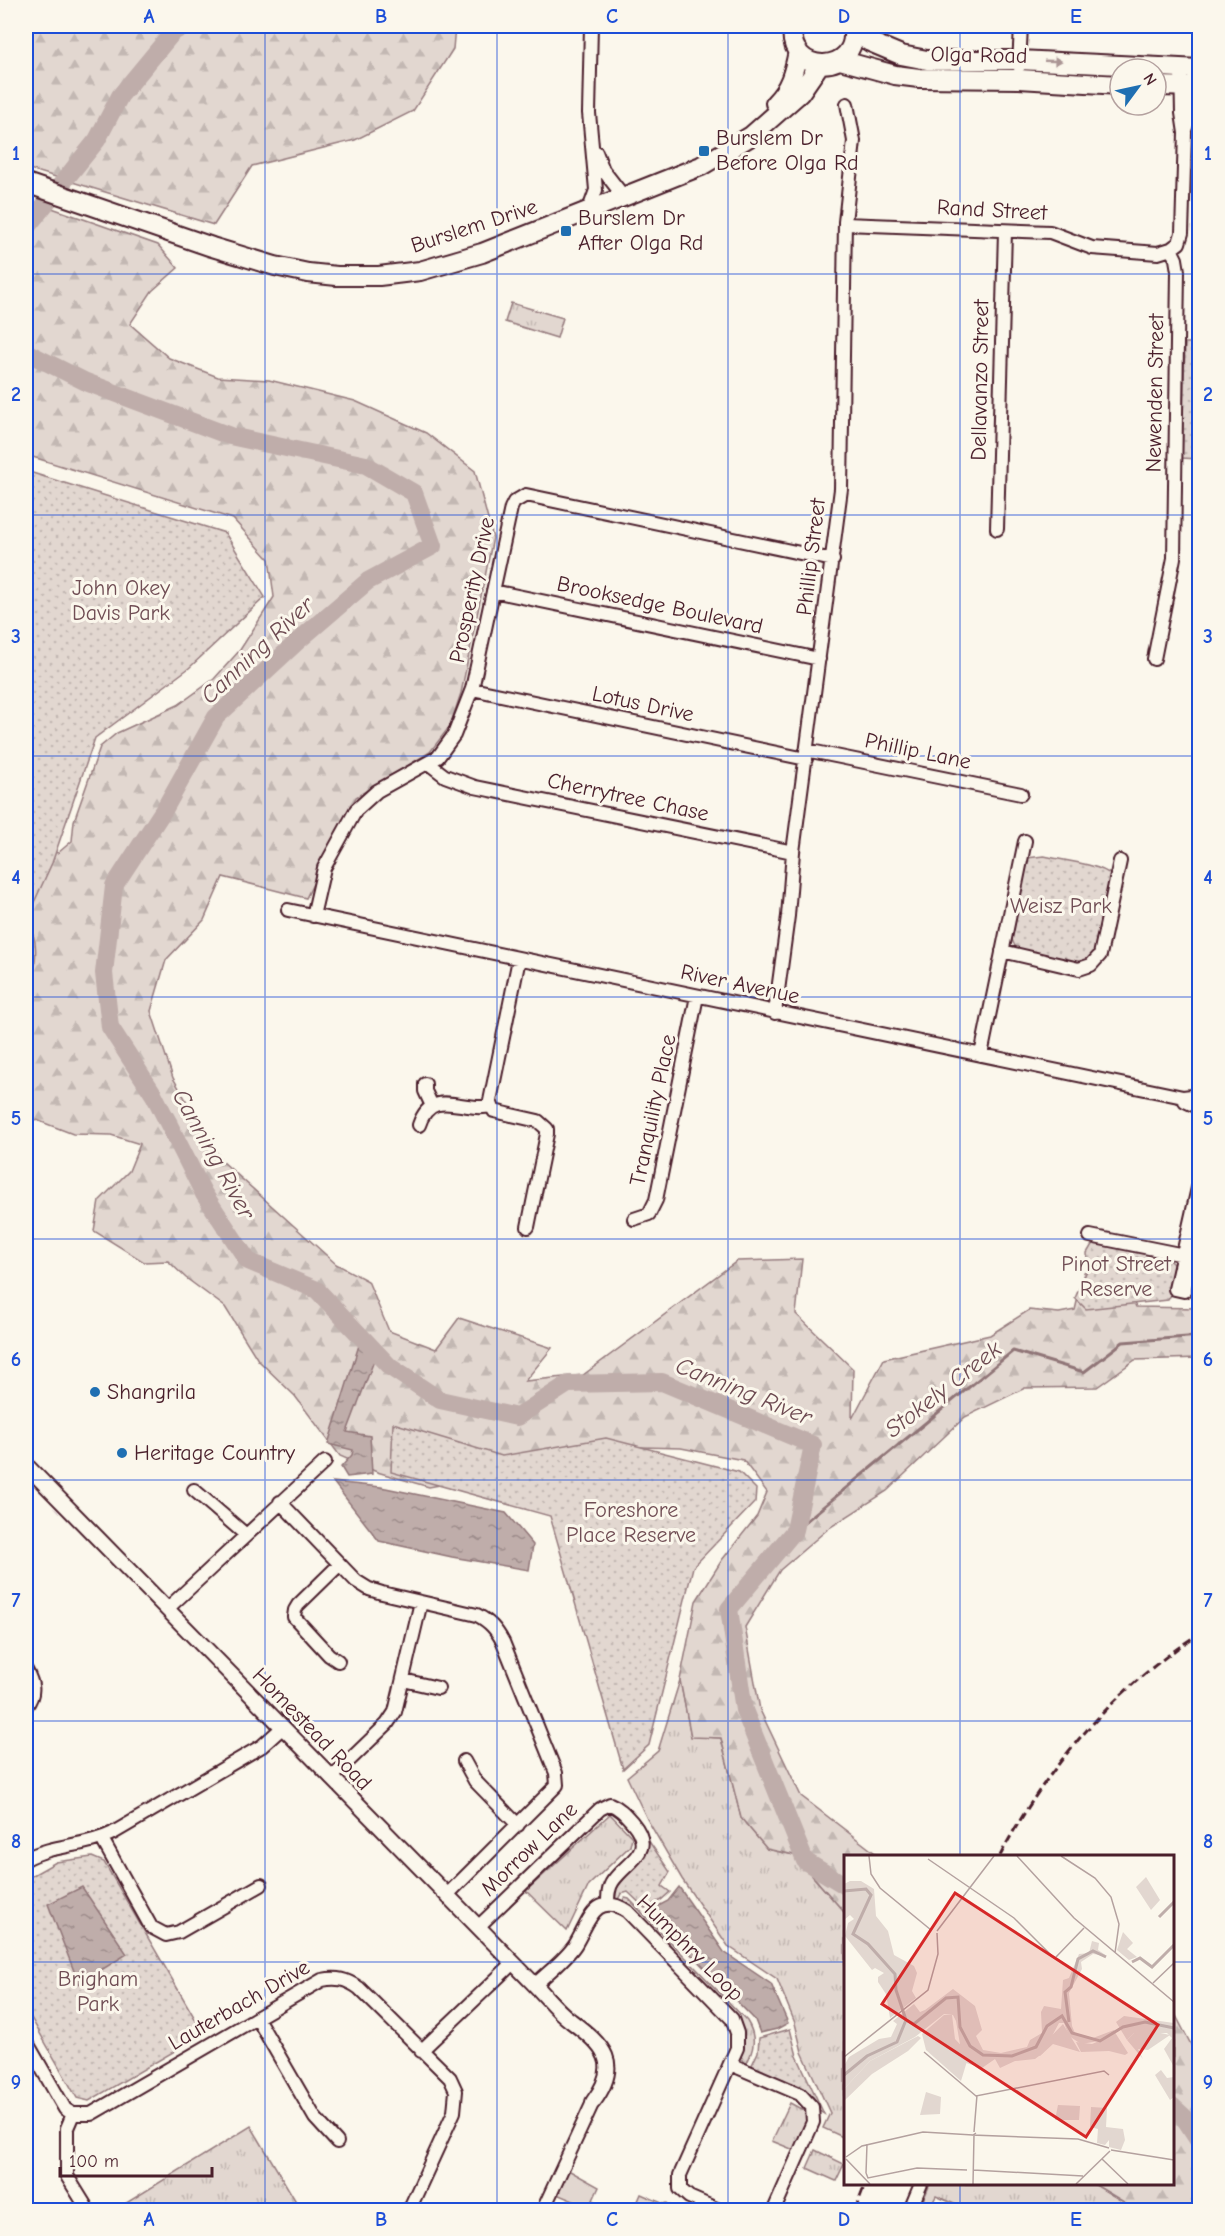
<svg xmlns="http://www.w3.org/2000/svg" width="1225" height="2236" font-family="'Comic Neue',sans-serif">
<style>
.grass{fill:url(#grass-tufts);stroke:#967b7e;stroke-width:1.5}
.forest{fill:url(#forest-firs);stroke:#967b7e;stroke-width:1.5}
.park{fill:url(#park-dots);stroke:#967b7e;stroke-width:1.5}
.garden{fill:#e2d7d0;stroke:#967b7e;stroke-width:1.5}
.water{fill:url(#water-ripples);stroke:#907477;stroke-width:1.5}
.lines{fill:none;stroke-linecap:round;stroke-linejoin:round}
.stream{stroke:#907477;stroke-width:3}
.river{stroke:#bfadaa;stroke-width:18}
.minor-casing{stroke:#4a1f2b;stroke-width:16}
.tertiary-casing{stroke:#4a1f2b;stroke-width:18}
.primary-casing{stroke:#4a1f2b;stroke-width:22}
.minor{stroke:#fbf7ec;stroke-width:12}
.tertiary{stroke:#fbf7ec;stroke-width:14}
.primary{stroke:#fbf7ec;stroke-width:18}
.rail{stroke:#4a1f2b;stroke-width:3;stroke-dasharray:9 4.5;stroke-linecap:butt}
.oneway{fill:#ab9695}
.grid{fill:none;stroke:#1d4ed8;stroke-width:1.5;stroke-opacity:0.55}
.poi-dot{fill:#1f6fb2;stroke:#fbf7ec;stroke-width:2}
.labels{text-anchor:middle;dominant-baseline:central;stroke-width:6;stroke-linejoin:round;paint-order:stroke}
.street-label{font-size:22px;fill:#4a1f2b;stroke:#fbf7ec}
.poi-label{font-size:22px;fill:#4a1f2b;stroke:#fbf7ec;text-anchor:start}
.park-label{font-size:22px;fill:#704d54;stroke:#fbf7ec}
.water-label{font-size:24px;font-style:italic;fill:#6d4a51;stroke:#fbf7ec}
.inset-river{fill:none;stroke:#bfadaa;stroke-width:3}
.inset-road{fill:none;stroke:#b4a19f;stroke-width:1.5}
.view{fill:#d62828;fill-opacity:0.15;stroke:#d62828;stroke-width:3}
.inset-edge{fill:none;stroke:#4a1f2b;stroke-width:3}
.neatline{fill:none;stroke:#1d4ed8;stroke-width:2}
.grid-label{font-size:20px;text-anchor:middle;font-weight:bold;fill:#1d4ed8}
</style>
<defs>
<pattern id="grass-tufts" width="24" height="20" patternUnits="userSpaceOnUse" patternTransform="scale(1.5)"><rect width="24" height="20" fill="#e2d7d0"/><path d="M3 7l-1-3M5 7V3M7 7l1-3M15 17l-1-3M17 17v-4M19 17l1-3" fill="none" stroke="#c3b8b3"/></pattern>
<pattern id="forest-firs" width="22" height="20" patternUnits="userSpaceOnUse" patternTransform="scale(1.5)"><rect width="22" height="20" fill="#e2d7d0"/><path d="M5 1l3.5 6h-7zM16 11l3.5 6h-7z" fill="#c3b8b3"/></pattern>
<pattern id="park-dots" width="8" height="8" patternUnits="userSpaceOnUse" patternTransform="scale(1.5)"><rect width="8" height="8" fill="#e2d7d0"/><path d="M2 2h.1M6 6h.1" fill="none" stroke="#c3b8b3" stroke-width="1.8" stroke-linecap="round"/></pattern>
<pattern id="water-ripples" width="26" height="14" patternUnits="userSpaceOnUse" patternTransform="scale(1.5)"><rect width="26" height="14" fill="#bfadaa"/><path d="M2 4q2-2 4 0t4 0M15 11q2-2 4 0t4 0" fill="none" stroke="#9d8c8b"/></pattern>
</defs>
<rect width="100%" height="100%" fill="#fbf7ec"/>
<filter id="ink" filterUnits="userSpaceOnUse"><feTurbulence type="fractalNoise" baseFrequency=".0167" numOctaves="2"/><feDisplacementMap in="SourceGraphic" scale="12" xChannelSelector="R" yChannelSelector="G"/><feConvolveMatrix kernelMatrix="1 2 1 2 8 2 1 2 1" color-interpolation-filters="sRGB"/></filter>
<g filter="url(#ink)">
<path class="grass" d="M511,303L563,318L557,338L505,322Z
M680,1680L691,1736L721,1738L741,1818L767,1849L794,1855L845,1913V2138L823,2128L830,2113L802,2052L795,2023L777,1979L728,1946L682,1879L647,1819L627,1777L658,1751Z
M610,1814L632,1837L630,1846L589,1885L567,1931L526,1891Z
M625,1898L629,1899L747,2021C757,2037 754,2049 746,2065L740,2054L741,2035L625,1905L623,1901Z
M790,2103L805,2111L808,2121L794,2150L772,2141Z
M251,2126L301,2210H115Z
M815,2150L844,2164L836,2181L807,2168Z
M930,2184H1094L1137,2210H968L936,2196L929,2210H919Z"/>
<path class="forest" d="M26,26H455L453,49L413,111L355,140L252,166L214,225L26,168Z
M26,199L158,245L178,268L152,291L130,324L169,358L218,377L269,380L355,401L426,433L475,471L493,538L461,693L450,726L430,752L356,797L306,898L223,877L204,920L166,960L151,1011L173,1078L221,1160L336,1264L368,1281L389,1331L436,1349L459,1318L552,1348L525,1381L583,1375L737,1261L802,1259L796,1314L853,1369L852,1419L884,1359L990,1335L1029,1310L1059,1313L1075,1310L1084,1272L1095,1268L1121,1276L1136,1307L1199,1308V1358L1135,1360L1097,1387L1025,1388L965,1417L887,1491L829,1528L780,1570L745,1627L760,1710L801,1796L879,1856H846L845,1913L794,1855L767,1849L741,1818L721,1738L691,1737L680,1680L696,1601L722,1560L757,1516L767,1492L743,1460L681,1448L601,1446L499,1474L429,1487L377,1472L340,1456L295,1396L258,1360L225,1307L186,1278L168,1261L144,1262L94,1231L99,1201L129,1171L140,1144L111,1135L73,1134L26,1116V845L58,853L72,841L74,821L100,747L117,733L178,705L214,679L240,650L274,597L269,559L233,519L26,455Z
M1173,2010L1199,2060V2210H1137L1094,2184H1172Z"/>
<path class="park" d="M1185,343H1199V459L1182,458Z
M26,471L225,533L265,597L189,668L95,738L52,863L26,920Z
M1044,856C1060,860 1099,864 1111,875L1096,948C1094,954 1091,959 1085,962C1075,965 1029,956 1020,951C1014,947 1012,941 1011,935L1027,858Z
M26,932H32C37,944 36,956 34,969L26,975Z
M1094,1241L1163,1256C1166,1259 1173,1262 1174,1266C1179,1278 1174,1291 1168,1300L1086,1309L1075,1298L1088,1268L1087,1253Z
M393,1423L502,1456L606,1438L739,1472L756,1489L755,1502L693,1567L649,1745L623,1769L550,1516L391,1472Z
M646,1837L670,1872L662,1886L670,1892L661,1900L645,1908L628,1892L621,1894L617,1901L612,1894L644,1854Z
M92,1857L104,1862L204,2034L89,2101L77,2098L26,2009V1879L56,1862Z
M790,2029L797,2056L824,2114L751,2067L758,2052L759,2038Z"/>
<path class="garden" d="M570,2171L599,2187L593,2200L612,2210H595L559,2195L558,2192L567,2172Z
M641,2194L664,2204L667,2203L671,2206L670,2208L664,2206L661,2210H623L626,2204L635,2208Z"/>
<path class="water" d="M360,1342L375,1358L347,1432L370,1436L372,1474L347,1477L341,1467L352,1455L353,1450L328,1444Z
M333,1482L381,1487L506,1513L533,1545L529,1570L452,1557L379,1541Z
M82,1887L127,1954L79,1984L48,1904Z
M679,1887L724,1952L771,1984L788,2023L777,2029L760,2033L755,2020L649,1911L668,1901Z"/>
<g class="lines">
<path class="stream" d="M795,1530L1013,1351L1084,1372L1123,1342L1200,1336"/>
<path class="river" d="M26,228L97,140L120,96L173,32L184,26
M26,352L86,382L230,436L366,465L414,493L433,546L368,581L298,641L216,717L165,808L114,886L104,973L110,1027L154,1095L204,1194L248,1261L317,1290L390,1367L440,1400L517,1417L568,1384L662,1382L813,1445L795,1530L729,1609L744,1710L805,1861L846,1886
M1172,2106L1183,2116L1200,2142"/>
<defs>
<path id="minor" d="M1019,66L1021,26
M1185,130L1191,113L1192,82
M596,152L603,170L624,197
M588,212L596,190L589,113L591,26
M845,224L1050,232L1092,248L1158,253L1171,249L1179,243L1182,233L1185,133L1182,113L1181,68
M997,529L1005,231
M493,591L819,659
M1154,659L1174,558L1178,271L1176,259L1171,249
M472,689L806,759
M806,750L1021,794
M428,763L445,776L475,787L793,852
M288,910L1183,1097L1200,1095
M313,916L324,868L356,810L377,791L438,757L454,735L472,689L511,508L514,502L526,495L833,560
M1002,951L1079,969L1091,965L1100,955L1120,861
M519,959L490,1101L494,1111L538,1121L547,1129V1134L528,1227
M775,1013L788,916L793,852L841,489L845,222L854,141L847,104
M981,1055L1025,841
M425,1084V1091L432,1106
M1183,1097L1185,1101L1200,1108
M419,1125C432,1086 463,1113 491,1106
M1200,1179L1175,1289L1184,1291L1200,1226
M634,1219L649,1214L656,1200L697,996
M1090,1236L1189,1256
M194,1490L246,1535
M280,1502L356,1581L369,1589L382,1593L477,1615C490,1622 496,1629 503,1642L556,1773L557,1785L447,1895
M167,1609L325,1462
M338,1661L329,1655L294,1617L295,1610L298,1605L339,1565
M26,1670C33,1683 36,1693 26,1706
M403,1680L438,1688
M464,1761L475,1781L518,1825
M331,1778L387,1724L395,1712L421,1602
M102,1839L151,1927L166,1935L179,1932L261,1885
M26,1859C53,1844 85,1847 113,1833L262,1746L282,1728
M478,1927L600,1809L610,1804C620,1808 625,1814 632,1822C657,1852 628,1860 613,1881C608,1888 608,1896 608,1904
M535,1985C547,1973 565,1960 575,1945C588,1925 594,1890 627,1911L732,2019L737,2033V2048L680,2175V2189L689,2197L719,2210
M257,2018L315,2118L337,2142
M26,2041L65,2109L73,2114H91L322,1980C337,1977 346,1979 359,1988L450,2078L456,2091L454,2112L409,2210
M421,2051L513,1963
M730,2064L800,2094L812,2107L813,2122L774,2210
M73,2114L67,2128V2176L88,2210
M543,2210L593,2102
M910,2210L921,2184"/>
<path id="tertiary" d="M26,1465L534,1984C546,1996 557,2011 571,2021C604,2046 622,2063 593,2102"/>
<path id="primary" d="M793,26C785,78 863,75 852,26
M854,32L870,42L901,55L927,60H1019L1200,69
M840,60L895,75L919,78L1019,79L1120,85
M1156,86L1200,87
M775,103C790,88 794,72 798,51
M26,183L212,247L275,266L308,273L337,276H379L420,271L482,253L701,166L751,136L800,93L820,64"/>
</defs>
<use href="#minor" class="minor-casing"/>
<use href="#tertiary" class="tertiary-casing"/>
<use href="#primary" class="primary-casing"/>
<use href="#minor" class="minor"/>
<use href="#tertiary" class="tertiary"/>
<use href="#primary" class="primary"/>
<path class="rail" d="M1000,1856C1046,1767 1115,1688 1200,1633
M855,2210L865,2184"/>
</g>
<defs><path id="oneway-solid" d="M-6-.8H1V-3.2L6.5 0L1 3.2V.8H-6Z" transform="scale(1.5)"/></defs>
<use class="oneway" href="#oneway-solid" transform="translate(1053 61) rotate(2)"/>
</g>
<path class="grid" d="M265,26V2210M497,26V2210M728,26V2210M960,26V1856M26,274H1200M26,515H1200M26,756H1200M26,997H1200M26,1239H1200M26,1480H1200M26,1721H1200M26,1962H846M1172,1962H1200M960,2184V2210"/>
<g class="poi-dot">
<rect x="698" y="145" width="12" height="12" rx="3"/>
<rect x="560" y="225" width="12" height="12" rx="3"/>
<circle cx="95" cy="1392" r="6"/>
<circle cx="122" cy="1453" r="6"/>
</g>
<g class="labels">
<g class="street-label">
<text transform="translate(979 55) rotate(1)">Olga Road</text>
<text transform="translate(992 210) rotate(3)">Rand Street</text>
<text transform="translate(474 226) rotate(-18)">Burslem Drive</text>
<text transform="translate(980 380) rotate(-89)">Dellavanzo Street</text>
<text transform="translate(1155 393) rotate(-89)">Newenden Street</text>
<text transform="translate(811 557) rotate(-83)">Phillip Street</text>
<text transform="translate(472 590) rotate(-78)">Prosperity Drive</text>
<text transform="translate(660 605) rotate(12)">Brooksedge Boulevard</text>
<text transform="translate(643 704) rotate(12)">Lotus Drive</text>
<text transform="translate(918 751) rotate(12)">Phillip Lane</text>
<text transform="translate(628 797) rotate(12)">Cherrytree Chase</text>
<text transform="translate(740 984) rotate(12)">River Avenue</text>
<text transform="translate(653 1110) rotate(-78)">Tranquility Place</text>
<text transform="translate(312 1729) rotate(46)">Homestead Road</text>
<text transform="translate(529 1849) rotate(-44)">Morrow Lane</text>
<text transform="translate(690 1948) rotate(45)">Humphry Loop</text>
<text transform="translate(239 2005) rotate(-30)">Lauterbach Drive</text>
</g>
<g class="poi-label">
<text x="716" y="138">Burslem Dr<tspan x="716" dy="25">Before Olga Rd</tspan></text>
<text x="578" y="218">Burslem Dr<tspan x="578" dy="25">After Olga Rd</tspan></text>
<text x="107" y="1392">Shangrila</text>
<text x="134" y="1453">Heritage Country</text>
</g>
<g class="park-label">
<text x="121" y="588">John Okey<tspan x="121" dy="25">Davis Park</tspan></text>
<text x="1061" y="906">Weisz Park</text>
<text x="1116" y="1264">Pinot Street<tspan x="1116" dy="25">Reserve</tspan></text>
<text x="631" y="1510">Foreshore<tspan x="631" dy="25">Place Reserve</tspan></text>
<text x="98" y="1979">Brigham<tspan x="98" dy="25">Park</tspan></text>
</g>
<g class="water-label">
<text transform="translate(257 650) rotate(-43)">Canning River</text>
<text transform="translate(214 1154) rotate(61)">Canning River</text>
<text transform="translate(943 1389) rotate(-38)">Stokely Creek</text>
<text transform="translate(744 1391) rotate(22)">Canning River</text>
</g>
</g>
<g transform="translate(844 1855)">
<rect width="330" height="330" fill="#fbf7ec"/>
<path d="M307,176L326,180L304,195L294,194L299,204L283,185L290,178ZM272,179L284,198L281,200L265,196L237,197L232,187L248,189ZM74,181L77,183L64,196L28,219L0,246V234L26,206ZM247,252L263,253L262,272L279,274L281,285L277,295L265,292V285L261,290L253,288L254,274L246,272Z" fill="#e2d7d0"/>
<path d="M6,26H17L30,34L32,61L44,76L50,100L70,111L73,118L68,136L72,143L46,163L42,139L34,127V122L40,118L31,113L28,115L1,81L4,68L10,64L6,60L0,65V29ZM248,86L255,88L254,95L263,101L249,99L237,107L238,114L225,138L228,171L231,178L249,183L270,175L272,179L267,184L237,189L225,181L220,168H215L199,198L191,204L171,206L156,213L151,204L138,213L119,207L112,166L109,160L100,159L71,182L26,206L0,234V211L5,202L35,184L47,182L53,169L49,166L70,149L76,157L81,155L109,134L131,151L138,175L132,181L139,195L157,198L183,192L186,185L198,178L197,157L200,151L217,154L219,125L225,123L235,99L245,98ZM280,161L330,168V212L320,194L328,183L323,178H290L283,185L272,167Z" fill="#e2d7d0"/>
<path d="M302,22L316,45L307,55L292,32ZM279,77L289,88L283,94L293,102L285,105L273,95ZM100,160H108L111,184L129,203H124L117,226L82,195L78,179ZM219,169L236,197L209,189L196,201L191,198ZM82,237L97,242L96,259L76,260ZM214,250L236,251L235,265H211Z" fill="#e2d7d0"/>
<path d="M317,215L323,223L330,222V242L326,245L311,220Z" fill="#e2d7d0"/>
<path class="inset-river" d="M0,36L22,34L27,40L9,79L24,89L51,119L52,135L62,165L70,169L102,143L114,142L116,172L126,191L139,200L168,201L192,192L203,171L218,161L228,178L256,186L279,172L301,167L330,173M315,62L330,47M288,107L296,103L308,112L330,90M225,167L221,137L227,132L234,104L249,96L262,102M0,220L23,201L53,187L62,165"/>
<path class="inset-road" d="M25,1L27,19L36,33L87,75M173,1L230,63L330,147M217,1L251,23L267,42L275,69L271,98M84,4L170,63L210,103M93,76L150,1M212,102L240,73M309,128L330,108M80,197L132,241L260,216L265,220M0,202L84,135L94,99L93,78M130,277L133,240M132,278L129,280L234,284L265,293M267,295L330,305M2,302L18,291L79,277L129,280M2,304L26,329M258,304L284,329M129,315L239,321M22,318L24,323L73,313L123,315M22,318L23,289M129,329L130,280M232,329L266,296"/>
<path class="view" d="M111,38L314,170L242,282L38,149Z"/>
<rect width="330" height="330" class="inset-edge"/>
</g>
<rect width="1225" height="2236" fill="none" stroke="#fbf7ec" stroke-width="66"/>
<g transform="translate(1138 87) rotate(57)"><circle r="28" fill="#fbf7ec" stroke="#b4a19f" stroke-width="1.5"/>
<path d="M0-4.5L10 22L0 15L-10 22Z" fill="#1f6fb2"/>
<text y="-9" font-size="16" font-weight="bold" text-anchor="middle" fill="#4a1f2b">N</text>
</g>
<path d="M60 2167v9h152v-9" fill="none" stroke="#4a1f2b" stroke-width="3"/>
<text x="69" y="2167" font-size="18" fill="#4a1f2b" stroke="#fbf7ec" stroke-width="4.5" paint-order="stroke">100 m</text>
<rect x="33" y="33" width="1159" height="2170" class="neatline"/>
<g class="grid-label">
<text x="149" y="23">A</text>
<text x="381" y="23">B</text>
<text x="612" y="23">C</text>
<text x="844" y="23">D</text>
<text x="1076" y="23">E</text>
<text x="16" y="160">1</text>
<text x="1208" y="160">1</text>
<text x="16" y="401">2</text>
<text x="1208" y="401">2</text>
<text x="16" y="643">3</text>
<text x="1208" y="643">3</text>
<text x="16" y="884">4</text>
<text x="1208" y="884">4</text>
<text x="16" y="1125">5</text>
<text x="1208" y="1125">5</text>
<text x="16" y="1366">6</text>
<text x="1208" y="1366">6</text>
<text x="16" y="1607">7</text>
<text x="1208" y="1607">7</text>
<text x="16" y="1848">8</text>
<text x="1208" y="1848">8</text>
<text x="16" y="2089">9</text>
<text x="1208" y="2089">9</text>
<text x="149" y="2226">A</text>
<text x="381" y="2226">B</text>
<text x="612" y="2226">C</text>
<text x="844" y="2226">D</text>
<text x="1076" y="2226">E</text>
</g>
</svg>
